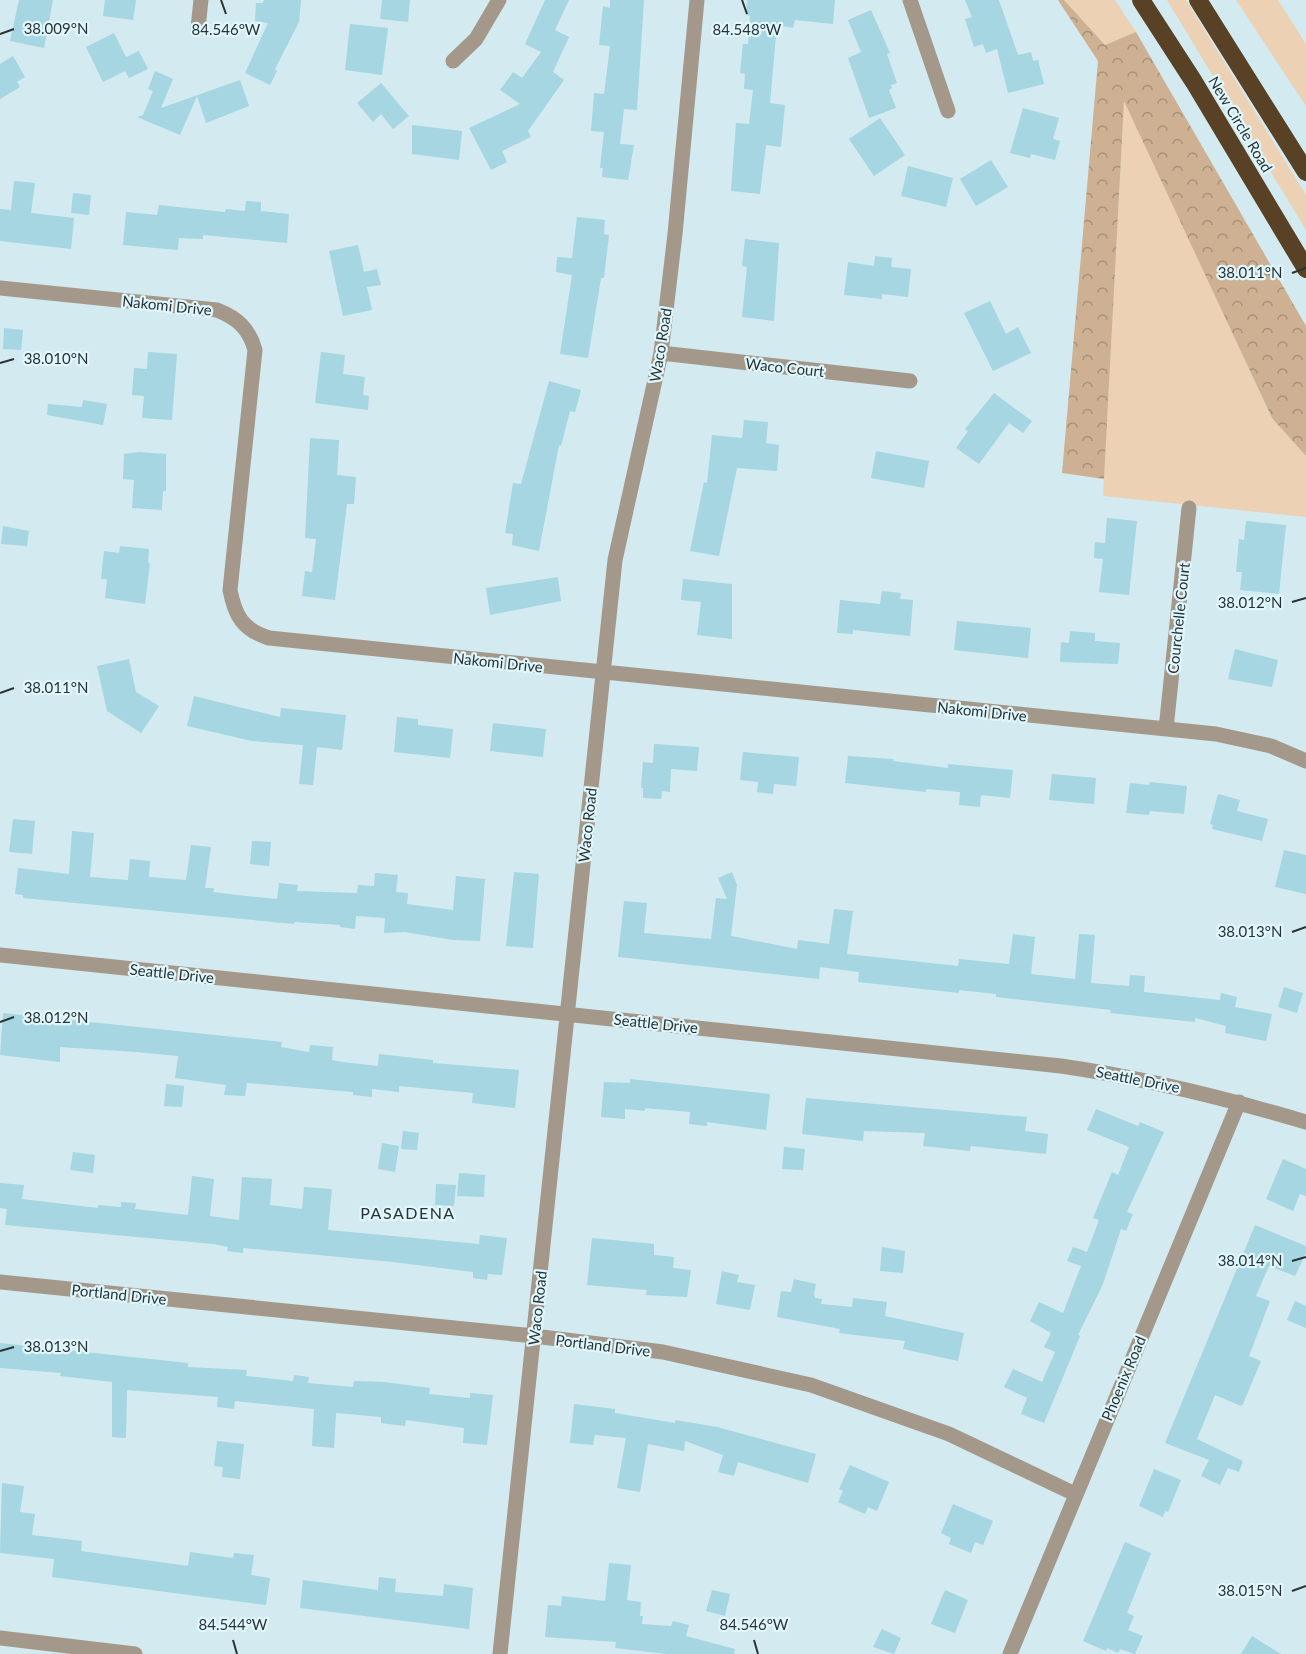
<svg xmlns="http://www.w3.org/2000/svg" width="1306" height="1654" font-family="Lato,sans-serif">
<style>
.green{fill:#ecd1b4}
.forest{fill:url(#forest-crowns)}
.building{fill:#a5d6e1}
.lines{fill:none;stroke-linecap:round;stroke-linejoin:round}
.minor{stroke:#a4988a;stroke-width:15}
.highway{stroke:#594125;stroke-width:18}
.ticks{fill:none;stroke:#293234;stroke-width:2}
.labels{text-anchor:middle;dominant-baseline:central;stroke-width:4.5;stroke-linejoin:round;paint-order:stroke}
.street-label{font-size:15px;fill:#293234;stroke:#e0f8fd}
.neighbourhood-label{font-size:16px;letter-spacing:1.5px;fill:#293234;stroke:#e0f8fd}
.ticks-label{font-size:15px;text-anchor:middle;fill:#293234;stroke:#e0f8fd;stroke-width:4.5;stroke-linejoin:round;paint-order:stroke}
</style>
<defs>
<pattern id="forest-crowns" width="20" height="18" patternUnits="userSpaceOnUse" patternTransform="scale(1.5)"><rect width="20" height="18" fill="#cdb192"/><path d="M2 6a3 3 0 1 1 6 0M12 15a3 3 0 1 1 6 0" fill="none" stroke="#a69178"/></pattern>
</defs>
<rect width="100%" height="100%" fill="#d3eaf0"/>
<path class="green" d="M1064,0H1115L1136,32L1105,45Z
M1167,0H1186L1306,195V230Z
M1236,0H1278L1306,44V106Z
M1124,99L1272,418L1306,456V517L1103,496Z"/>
<path class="forest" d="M1058,0H1064L1105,45L1136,32L1306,326V456L1272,418L1124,101L1104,479L1062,473L1098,61Z"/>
<path class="building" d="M19,0H53L44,48L10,41Z
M105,0H136L133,20L103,16Z
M264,0H301L299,22L275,69L277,71L270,85L245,73L268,23L255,21L256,3H263Z
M382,0H410L408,22L380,19Z
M545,0H569L555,30L569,37L553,72L564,80L528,131L531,137L502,151L507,162L491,170L469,128L520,104L500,90L513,72L522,78L541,52L525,44Z
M610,0H644L637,110L624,109L620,144L634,145L628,180L602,177L603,168H600L604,132L591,131L594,93L604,94L610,46L599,45L603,6L610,8Z
M747,0H835L833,24L795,20L793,28L777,25L770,103L785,105L781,147L766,145L760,194L731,191L736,123L749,124L753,90L744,89L745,74L740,73L743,44H748L750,16L746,15Z
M965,0H999L1018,55L1031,52L1033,61L1038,60L1044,84L1008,93L997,49L986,53L983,44L974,47L965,19L972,17Z
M871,10L890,53L887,54L897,83L891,85L892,88L889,90L896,108L869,118L848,58L861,52L848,20Z
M350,24L388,28L382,75L345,70Z
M114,33L126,57L139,51L148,69L129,78L125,71L103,82L86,47Z
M13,56L25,77L17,82L20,87L0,99V64Z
M155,71L173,79L161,108L240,80L249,106L206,123L197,96L180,135L137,117L143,115L153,91L148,89Z
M381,83L409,116L393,129L381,114L373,122L357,103Z
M1023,108L1059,118L1053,139L1060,141L1055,160L1031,154L1030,158L1010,153Z
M880,118L905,155L874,176L849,139Z
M412,125L462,131L459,160L412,154Z
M991,160L1008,187L976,206L960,179Z
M908,166L953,178L946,207L901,196Z
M14,181L35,183L31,213L74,218L71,249L0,241V209L11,210Z
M73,193L91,195L89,215L71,213Z
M246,201L261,202V211L289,214L287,243L203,235V239L179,238L178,250L123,245L126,212L157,215L159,205L225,212L226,209L245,211Z
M577,217L605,220L604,234L609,235L604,278H601L588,358L560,354L572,275L556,272L557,257L572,258Z
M745,239L779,243L774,321L742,317L747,267L742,266Z
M358,245L364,272L377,269L381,285L367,287L372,310L343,316L329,251Z
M875,256L892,258L891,267L911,269L908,297L882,294V299L844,295L848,262L874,266Z
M990,301L1006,334L1018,327L1031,353L993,371L964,313Z
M4,328L23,330L21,350L3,349Z
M148,352L177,354L172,420L142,418L144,396L132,395L134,368L147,369Z
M321,352L345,355L343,374L365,377L363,395L369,396L368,410L315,403Z
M549,381L581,390L575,412L570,411L561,446L559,445L539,551L512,545L513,534L505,533L513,483L521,484Z
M994,393L1032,421L1023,433L1009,423L979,464L956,448L968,431L965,429Z
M83,400L107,404L103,425L47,415L48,404L82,407Z
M744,420L768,422L766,443L779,445L777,471L737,468L719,556L690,551L704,482L707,483L712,435L742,438Z
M310,438L339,440L337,475L356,477L354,504H347L335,600L302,596L305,571L312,572L316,539L305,538Z
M876,451L929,461L924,488L871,478Z
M139,452L166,454V491H163L162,510L132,508L134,480L123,479L124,454Z
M1107,518L1137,521L1129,595L1099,592L1103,559L1094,558L1095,542L1105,543Z
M1246,521L1286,525L1279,594L1240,590L1242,572H1236L1239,539L1244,540Z
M3,526L29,531L27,546L1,544Z
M120,546L149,549L148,563H150L145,604L105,598L107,579H101L104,551L119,553Z
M558,577L561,601L490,615L486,588Z
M683,579L732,584V639L697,635L701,602L681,600Z
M882,591L901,593L900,599L913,600L910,636L853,630V634L837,633L840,600L880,604Z
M957,621L1031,628L1028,658L954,650Z
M1070,631L1095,633V641L1120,643L1118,664L1060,662L1061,642L1069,643Z
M1235,649L1278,660L1272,687L1228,679Z
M129,659L136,692L159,706L141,733L107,711L97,666Z
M194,696L280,717L281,708L346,715L342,750L317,747L313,785L299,784L303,745L252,741L187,726Z
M397,717L418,719V725L453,729L450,758L394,752Z
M493,723L546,729L543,757L490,751Z
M654,744L699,747L697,771L671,769L670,792L662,791L661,799L643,798V788H641L643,762L653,763Z
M743,752L799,757L796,786L774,784L773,794L757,792L758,782L740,780Z
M848,756L893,759V761L948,768V764L1013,770L1010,798L981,795L980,807L959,805L960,792L926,789V792L845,783Z
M1052,774L1096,778L1094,804L1049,800Z
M1150,782L1187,786L1184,814L1150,811L1149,815L1126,813L1130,783L1149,785Z
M1218,794L1240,800L1237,811L1268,819L1262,841L1212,829L1213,825L1210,824Z
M13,819L35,821L32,854L9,852Z
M72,831L94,833L90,877L128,880L130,859L150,861L149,877L186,880L191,845L211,847L205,888H214L213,892L237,895L277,899L279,883L298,885L297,891L357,893L358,885L374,886L375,873L398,875L396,892L408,893L407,904L453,910L456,876L485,879L480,941L453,940L405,932L384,933L385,918L356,916L355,929L340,927V925L294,922V924L23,898V895L15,894L18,868L69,874Z
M252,841L271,842L269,866L250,864Z
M1284,850L1306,855V894L1275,887Z
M514,872L539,874L533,948L506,946Z
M732,872L737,885L731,936L797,949L798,940L829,944L834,909L853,911L847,954L958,966L959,959L1009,964L1013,934L1035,937L1031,974L1075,979L1079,934L1095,935L1091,983L1129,986L1130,975L1145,976L1144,992L1220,1000L1221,993L1237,997L1235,1007L1272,1014L1266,1041L1225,1033L1226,1026L1195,1018V1022L1110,1013L1111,1010L996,997V994L959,990V993L858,982L859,972L820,967L819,979L618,957L624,901L647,903L644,933L711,939L716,898L727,899L718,878Z
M1284,987L1303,993L1297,1013L1278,1007Z
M3,1013L282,1042L281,1047L309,1052L310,1045L333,1047L332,1060L342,1062L378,1066L379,1054L433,1060V1063L519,1070L515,1108L472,1103L473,1093L399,1086V1092L372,1089V1097L353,1095V1092L247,1083L245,1096L224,1095L226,1085L175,1078L178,1056L136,1052L60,1047V1062L0,1055Z
M630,1079L770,1094L766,1130L707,1122V1126L689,1124L690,1112L645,1108V1111L625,1109V1119L601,1117L604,1082L630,1083Z
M166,1084L184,1086L182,1107L164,1106Z
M806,1098L1027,1117L1025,1131L1048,1134L1046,1154L971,1146L970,1151L923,1146L925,1133L864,1131L863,1141L802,1134Z
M1096,1109L1138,1126L1140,1122L1164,1132L1127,1212L1133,1214L1126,1231L1121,1229L1103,1284L1078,1335L1080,1336L1044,1423L1021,1414L1027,1398L1004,1387L1013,1369L1042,1382L1055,1352L1044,1347L1051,1333L1030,1321L1039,1302L1063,1313L1081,1266L1067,1261L1073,1247L1087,1252L1099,1220L1093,1218L1112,1172L1118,1175L1129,1147L1087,1130Z
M403,1131L419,1133L417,1150L401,1149Z
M382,1143L399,1146L395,1172L378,1169Z
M784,1147L805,1149L803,1170L782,1169Z
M73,1152L95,1155L93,1173L70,1170Z
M1283,1159L1306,1169V1196L1300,1194L1293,1211L1266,1199Z
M459,1173L485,1175L484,1197L457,1196Z
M192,1176L214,1179L210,1216L239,1220L242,1177L272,1179L270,1205L302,1209L304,1187L332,1189L328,1230L479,1244L480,1235L507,1238L502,1275L488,1274L487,1280L473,1278V1272L393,1262L243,1248V1253L227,1251L228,1247L214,1244L5,1225L7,1209L0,1208V1183L24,1185L22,1199L98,1208V1205L121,1207V1202L136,1203L135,1209L188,1215Z
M436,1184L456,1185L454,1206L435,1205Z
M1255,1225L1306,1246V1253L1295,1276L1269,1266L1256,1296L1270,1301L1249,1356L1261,1361L1243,1404L1241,1406L1215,1395L1197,1439L1243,1461L1239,1472L1228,1468L1220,1485L1201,1476L1209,1460L1165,1443Z
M592,1238L654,1244V1255L674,1257L673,1268L691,1270L687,1297L646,1295L647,1290L587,1285Z
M882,1247L905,1251L903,1273L880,1271Z
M722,1271L739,1275L737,1282L755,1285L750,1310L716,1304Z
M794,1279L816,1284L814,1294L815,1298L822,1299L821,1304L852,1307L853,1298L887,1302L885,1316L964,1333L958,1361L903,1349L905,1341L839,1333L840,1329L777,1317L781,1291L791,1292Z
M1295,1301L1306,1306V1328L1287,1320Z
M0,1343L188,1363V1367L247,1370L246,1376L293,1381L294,1375L309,1377L308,1383L353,1387L354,1381L384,1382L430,1388L429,1394L470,1398V1393L493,1395L487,1445L463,1443L464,1428L406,1420L405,1426L381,1423V1417L336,1413L334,1448L312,1446L314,1409L235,1401L234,1409L217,1407L218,1397L127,1390L126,1438L112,1437V1382L60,1376L61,1373L0,1368Z
M574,1404L615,1409V1413L675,1423V1420L717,1427L816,1454L808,1483L738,1462L734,1476L718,1472L723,1455L685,1441L684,1451L648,1444L640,1492L617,1488L626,1438L595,1435L593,1445L570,1443Z
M217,1441L244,1444L240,1479L222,1477L223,1467L214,1466Z
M850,1465L889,1482L877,1511L868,1507L865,1514L838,1502L843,1491L839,1489Z
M1154,1469L1181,1480L1168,1512L1165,1511L1163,1517L1139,1506Z
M2,1483L24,1486L20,1512L35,1514L32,1535L82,1541L81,1551L188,1566L190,1552L233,1558L234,1553L254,1555L251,1575L270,1578L266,1605L52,1577L54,1559L0,1553Z
M953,1504L993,1521L983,1545L975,1542L971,1553L949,1544L951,1538L941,1533Z
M1125,1542L1151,1553L1127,1613L1134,1616L1128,1630L1143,1636L1135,1654L1120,1649L1118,1653L1107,1648L1106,1651L1083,1641Z
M609,1563L631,1565L627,1600L641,1602L640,1616H643L642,1624L671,1626L673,1621L689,1625L686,1636L735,1649L734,1654H667L615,1648L616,1642L545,1637L548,1605L561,1606L562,1596L605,1601Z
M379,1577L396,1579L395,1592L443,1596L444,1584L473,1588L469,1629L300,1608L303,1580L378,1590Z
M712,1590L730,1594L725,1616L706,1611Z
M945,1590L968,1600L955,1633L931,1624Z
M882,1629L901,1638L894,1654L873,1647Z
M1252,1636L1281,1654H1241Z"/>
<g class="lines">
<path class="minor" d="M910,0L948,111
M198,28L201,0
M453,61L476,39L499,0
M0,288L217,310C237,318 249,328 255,350L230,590C235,616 243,630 269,638L1216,734L1271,746L1306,761
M661,353L910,381
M1166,729L1189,508
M0,955L1061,1066C1145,1078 1225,1098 1306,1122
M0,1282L534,1336L663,1352L811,1385L949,1434L1075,1494
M0,1638L135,1654
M500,1654L615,560L661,353L675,234L697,0
M1010,1654L1239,1102"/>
<path class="highway" d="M1141,0L1194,82L1306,269
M1198,0L1306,172"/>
</g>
<path class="ticks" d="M221,0L226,14M742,0L747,14M0,34L14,29M1292,273L1306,268M0,363L14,359M1292,602L1306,598M0,693L14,688M1292,932L1306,927M0,1022L14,1017M1292,1261L1306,1257M0,1351L14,1347M1292,1591L1306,1586M233,1640L237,1654M754,1640L758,1654"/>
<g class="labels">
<g class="street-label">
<text transform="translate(1241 124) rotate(59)">New Circle Road</text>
<text transform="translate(167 305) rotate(6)">Nakomi Drive</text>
<text transform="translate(660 345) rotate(-81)">Waco Road</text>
<text transform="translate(785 367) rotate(6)">Waco Court</text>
<text transform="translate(1178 618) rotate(-84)">Courchelle Court</text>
<text transform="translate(498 662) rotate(6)">Nakomi Drive</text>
<text transform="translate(982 711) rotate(6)">Nakomi Drive</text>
<text transform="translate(587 825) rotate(-84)">Waco Road</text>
<text transform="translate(172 973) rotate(6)">Seattle Drive</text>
<text transform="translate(656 1023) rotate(6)">Seattle Drive</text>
<text transform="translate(1138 1079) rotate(11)">Seattle Drive</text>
<text transform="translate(119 1294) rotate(6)">Portland Drive</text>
<text transform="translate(537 1308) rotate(-84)">Waco Road</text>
<text transform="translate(603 1345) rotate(7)">Portland Drive</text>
<text transform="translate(1123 1378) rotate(-67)">Phoenix Road</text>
</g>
<g class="neighbourhood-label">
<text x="408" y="1212">PASADENA</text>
</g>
</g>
<g class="ticks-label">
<text x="56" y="34">38.009°N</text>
<text x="226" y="35">84.546°W</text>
<text x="747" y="35">84.548°W</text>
<text x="1250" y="278">38.011°N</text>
<text x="56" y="364">38.010°N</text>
<text x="1250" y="608">38.012°N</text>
<text x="56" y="693">38.011°N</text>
<text x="1250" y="937">38.013°N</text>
<text x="56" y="1023">38.012°N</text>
<text x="1250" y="1266">38.014°N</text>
<text x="56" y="1352">38.013°N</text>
<text x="1250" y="1596">38.015°N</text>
<text x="233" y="1630">84.544°W</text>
<text x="754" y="1630">84.546°W</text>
</g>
</svg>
